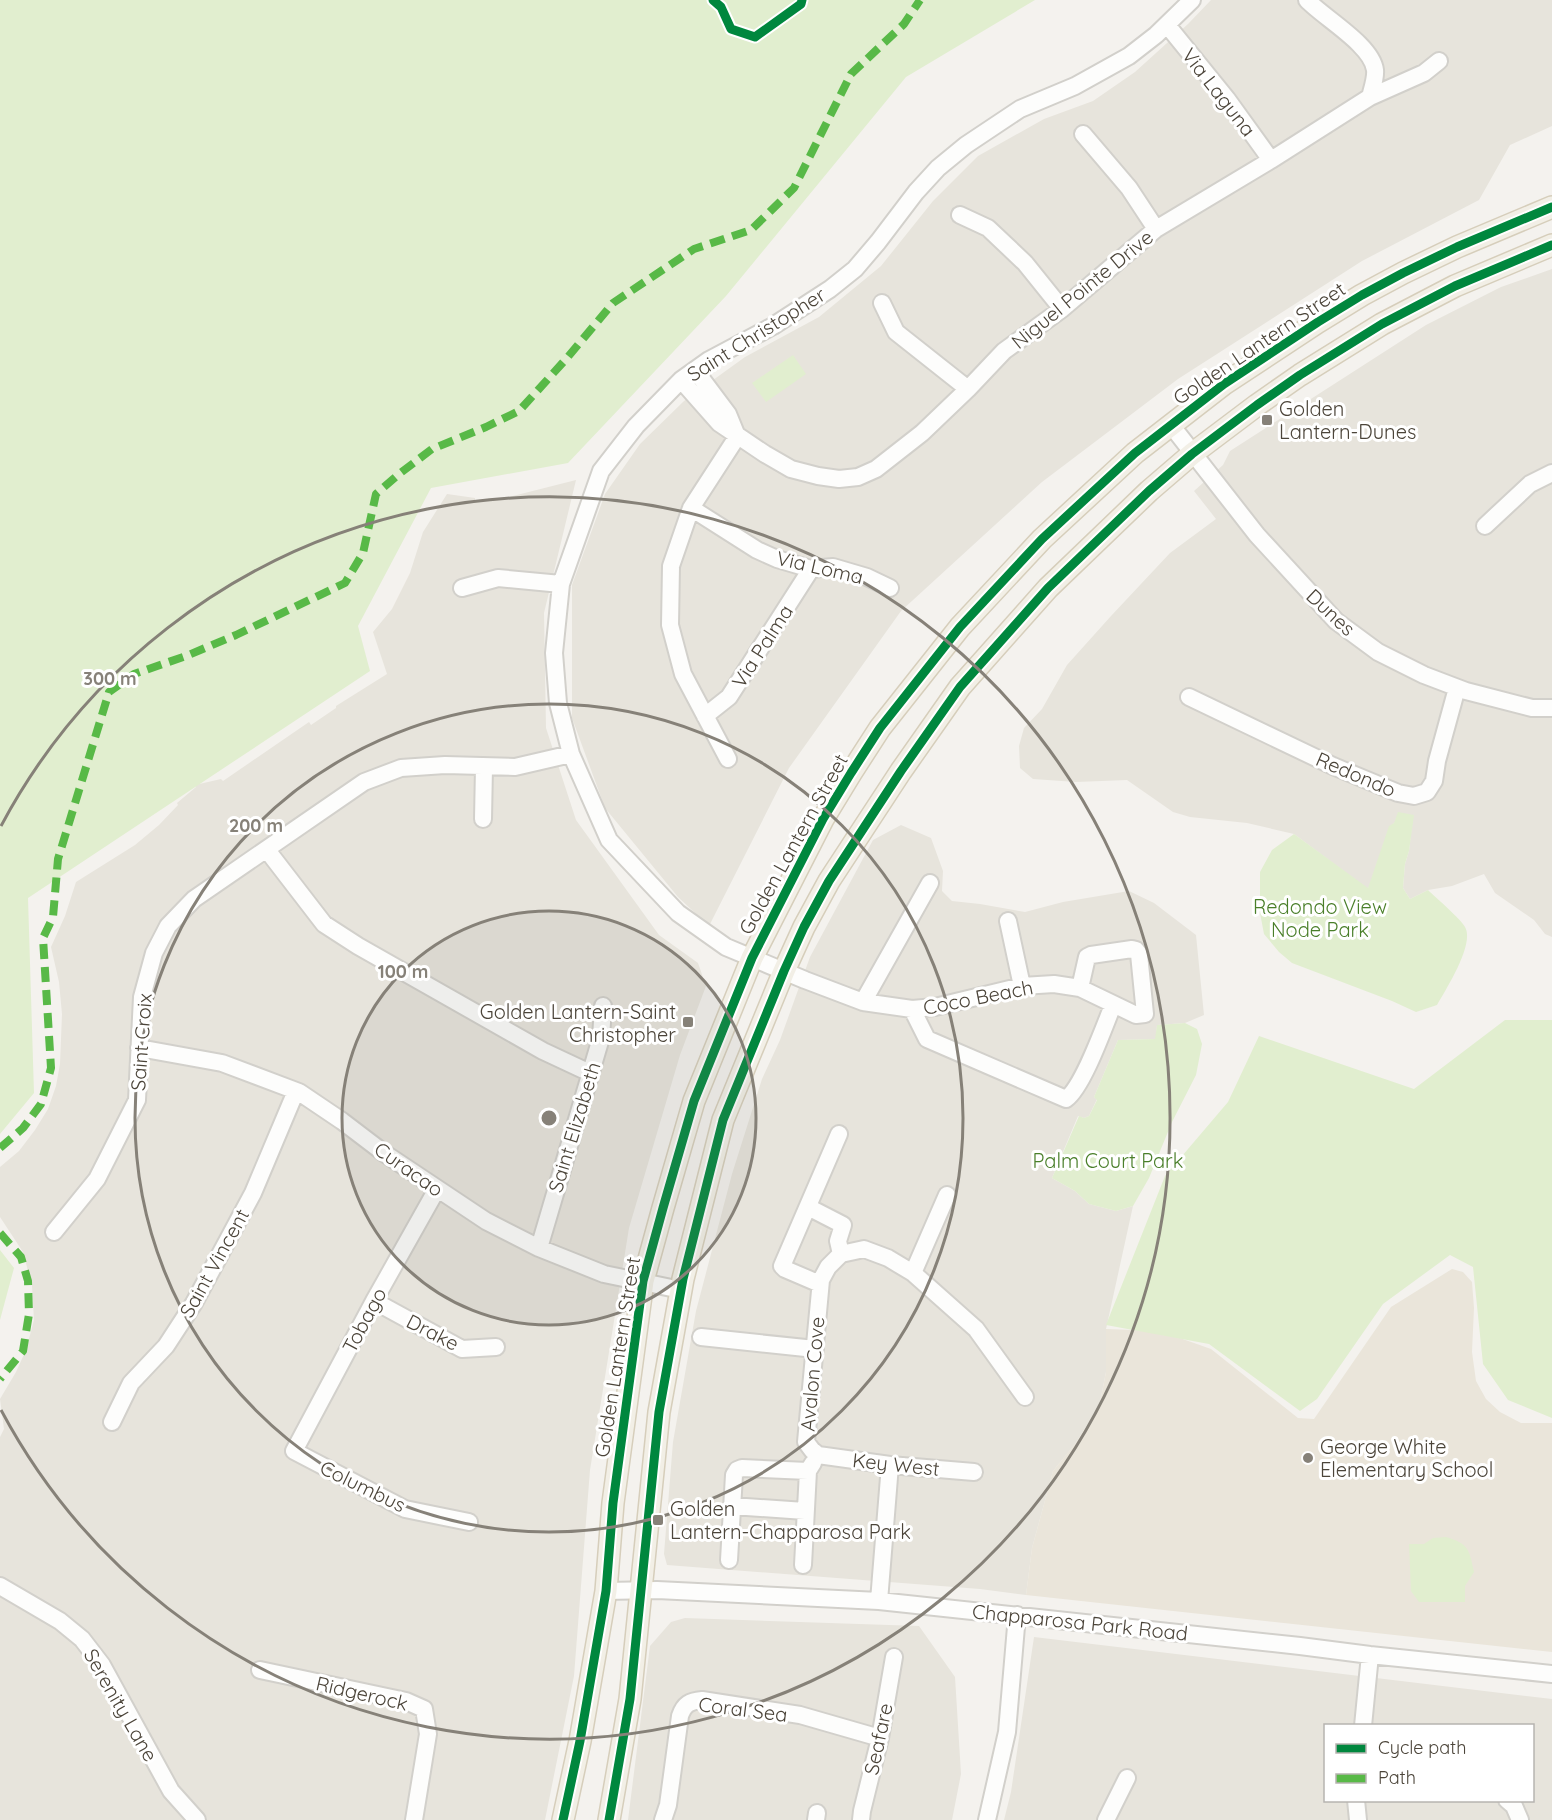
<svg xmlns="http://www.w3.org/2000/svg" width="1552" height="1820" font-family="Quicksand,sans-serif">
<style>
.residential{fill:#e7e4dc;fill-rule:evenodd}
.education{fill:#eae5da}
.green{fill:#e1eecf}
.lines{fill:none;stroke-linecap:round;stroke-linejoin:round}
.minor-casing{stroke:#d2d0cb;stroke-width:20}
.major-casing{stroke:#d6cebb;stroke-width:24}
.minor{stroke:#fdfdfc;stroke-width:16}
.major{stroke:#f2efe6;stroke-width:21}
.quiet{stroke:#58b947;stroke-width:8;stroke-dasharray:15 8;stroke-linecap:butt}
.cycleway-casing{stroke:#fff;stroke-width:13}
.cycleway{stroke:#00873e;stroke-width:9}
.ring{fill:none;stroke:#868178;stroke-width:3}
.poi-dot{fill:#868178;stroke:#fff;stroke-width:2}
.labels{text-anchor:middle;dominant-baseline:central;stroke-width:6;stroke-linejoin:round;paint-order:stroke}
.street-label{font-size:20px;fill:#4b4439;stroke:#fff}
.poi-label{font-size:20px;fill:#4b4439;stroke:#fff;text-anchor:start}
.park-label{font-size:20px;fill:#4a7f2a;stroke:#fff}
.centre{fill:#868178;stroke:#fff;stroke-width:3}
.ring-label{font-size:18px;text-anchor:middle;font-weight:bold;fill:#868178;stroke:#fff;stroke-width:6;stroke-linejoin:round;paint-order:stroke}
</style>
<rect width="100%" height="100%" fill="#f4f2ee"/>
<path class="residential" d="M1211,0H1552V126L1510,145L1479,200L1362,261L1178,379L1042,482L901,611L789,768L709,926L678,897L605,808L572,718V585L605,494L640,444L684,401L745,357L819,317L881,266L933,201L978,156L1044,119L1093,101L1135,72L1188,24Z
M1552,269V937L1545,934L1534,920L1495,893L1484,874L1452,886L1428,890L1410,899L1403,888L1405,864L1409,851L1413,815H1404L1394,823L1368,889L1294,834L1247,823L1190,817L1173,812L1127,780L1076,782L1033,779L1020,768L1019,746L1024,728L1042,709L1067,665L1111,616L1170,553L1216,519L1194,491L1223,465L1230,451L1426,325L1501,287Z
M576,480L544,613L546,728L576,820L659,935L698,963L706,986L680,1055L629,1228L590,1470L574,1676L545,1820H0V1437L4,1429L0,1399L16,1372L26,1350L34,1320L32,1286L23,1252L0,1217V1167L19,1151L35,1130L48,1109L56,1086L60,1064L62,1014L59,982L51,947L65,916L76,882L135,845L159,825L178,805L177,803L196,787L195,785L221,779L223,781L309,722L311,725L336,708V706L387,674L373,632L392,609L410,573L423,532L447,494L475,498V500L501,499Z
M901,825L931,838L943,871L942,891L952,901L980,904L1025,912L1063,902L1129,891L1154,903L1196,935L1204,1015L1185,1023L1157,1025L1156,1039L1118,1040L1094,1097L1097,1099L1089,1116L1084,1118L1078,1116L1052,1178L1075,1191L1089,1204L1116,1211L1133,1206L1106,1329V1372L1099,1407L1075,1444L1053,1471L1032,1548L1026,1595L980,1589L667,1565L664,1554L673,1442L696,1311L732,1174L762,1079L780,1040L810,957L873,840Z
M685,1618L919,1626L955,1677L961,1774L952,1820H628L650,1646L671,1622Z
M1034,1637L1552,1699V1820H1004L1011,1792ZM1326,1726H1532V1800H1326Z"/>
<path class="education" d="M1452,1269L1463,1272L1472,1282L1474,1308L1472,1352L1476,1381L1486,1399L1500,1412L1521,1423H1552V1652L1026,1595L1032,1548L1053,1471L1075,1444L1099,1407L1106,1372V1329L1160,1331L1211,1349L1298,1418L1314,1419L1391,1307Z"/>
<path class="green" d="M0,0H1035L906,77L726,296L568,463L431,488L358,626L370,671L28,898L34,1093L0,1134Z
M793,355L806,374L766,402L752,383Z
M1398,812L1414,815L1409,851L1405,864L1403,888L1410,899L1428,890C1436,898 1461,919 1465,927C1475,944 1446,989 1437,1005L1416,1012L1392,1001L1292,963L1279,952L1264,934L1260,913V872L1272,850L1294,834L1368,888L1389,826L1394,823Z
M1505,1020H1552V1418L1508,1400L1483,1364L1473,1267L1450,1255L1383,1304L1317,1399L1300,1411L1209,1344L1106,1325L1165,1176L1228,1102L1259,1036L1414,1089Z
M1185,1023L1197,1029L1202,1044L1196,1075L1172,1122L1149,1178L1133,1206L1116,1211L1089,1204L1075,1191L1052,1178L1079,1116L1084,1118L1089,1116L1097,1100L1094,1097L1118,1040L1155,1039L1157,1025Z
M0,1250L14,1268L0,1320Z
M1446,1537C1469,1544 1469,1549 1474,1572L1465,1586V1602H1419L1411,1591L1409,1544H1424L1433,1538Z"/>
<g class="lines">
<defs>
<path id="minor" d="M1307,0C1324,18 1372,45 1375,70C1376,78 1372,89 1370,97
M1167,25L1227,99L1271,160
M1083,134L1129,188L1156,229
M960,215L988,228L1025,263L1062,309
M882,303L896,332L968,389
M695,370L728,414L737,436
M681,380L719,423L765,454L791,469L818,476L839,479L858,477L876,469L922,433L968,389L1004,351L1062,309L1156,229L1271,160L1370,97L1424,73L1439,61
M1171,425L1257,535L1336,621L1378,652L1424,675L1466,691L1532,708H1552
M691,508L757,550L777,559L811,569L833,567L867,577L890,588
M1485,526L1530,484L1552,473
M462,588L498,578L561,584
M1189,697L1333,766L1398,793L1414,796L1427,792L1434,781L1437,761L1457,688
M705,716L729,697L811,569
M728,759L683,674L670,625L671,566L691,508L737,437
M483,819L484,767
M267,850L324,924L358,946L543,1051L590,1073
M1008,921L1022,986
M1080,988L1087,957L1091,955L1132,949L1136,950L1139,954L1145,1014L1136,1015L1080,988L1054,984L1022,986L935,1007L912,1009L863,1002L805,980L726,947L678,913L609,840L571,754L558,703L554,653L561,584L601,471L636,426L681,380L709,360L773,326L830,289L855,269L878,242L916,192L938,168L966,145L1020,109L1075,86L1129,56L1156,35L1192,0
M863,1002L930,883
M912,1009L927,1039L1066,1099C1083,1087 1104,1027 1113,1005
M139,1048L222,1063L299,1092L342,1121L384,1153L486,1221L539,1248L604,1274L681,1290
M437,1189L374,1301L294,1451L405,1509L469,1522
M808,1207L843,1225L838,1241L841,1254
M54,1232L97,1179L137,1100L142,997L154,953L168,926L194,899L364,782L401,768L445,765L515,767L571,754
M539,1248L601,1038L603,1006
M841,1254L828,1267L821,1280L806,1442L812,1450L818,1455L890,1465L974,1472
M841,1254L864,1249L888,1258L913,1273L976,1329L1025,1397
M913,1273L947,1195
M820,1284L785,1269L782,1266L839,1134
M374,1301L462,1349L496,1347
M701,1337L815,1349
M112,1422L131,1383L166,1346L194,1303L253,1193L296,1091
M732,1506L805,1511
M729,1560L734,1475L737,1470L742,1468L808,1471
M803,1565L808,1471L813,1463
M0,1586L60,1621L82,1639L102,1665L171,1791L197,1820
M606,1591L657,1590L879,1601L1300,1646L1370,1655L1552,1674
M879,1601L890,1465
M260,1670L406,1701L424,1709L428,1734L414,1820
M1363,1726L1370,1655
M1356,1800L1358,1820
M1507,1800L1514,1806L1520,1820
M663,1820L668,1805L680,1716C684,1704 690,1701 702,1700L800,1715L880,1738
M816,1820L817,1813
M861,1820L862,1811L880,1738L894,1657
M987,1820L1007,1732L1017,1615
M1106,1820L1127,1778"/>
<path id="major" d="M563,1820L580,1741L606,1591L613,1503L643,1281L663,1208L694,1101L752,958L823,819L851,773L880,728L960,627L1042,539L1135,453L1224,384L1318,322L1362,295L1403,273L1457,247L1552,207
M609,1820L630,1699L659,1412L683,1279L723,1120L784,971L804,927L829,881L901,771L960,687L1048,588L1149,491L1192,454L1257,405L1300,375L1382,324L1455,286L1552,245"/>
</defs>
<use href="#minor" class="minor-casing"/>
<use href="#major" class="major-casing"/>
<use href="#minor" class="minor"/>
<use href="#major" class="major"/>
<path class="quiet" d="M0,1148L23,1128L41,1104L51,1068L43,938L53,917L58,859L109,692L134,674L186,656L236,635L345,583L363,553L376,494L399,474L432,449L486,427L519,411L567,358L613,303L694,249L751,230L794,188L851,74L904,24L920,0
M0,1233L21,1257L28,1281L29,1314L23,1351L0,1379"/>
<defs>
<path id="cycleway" d="M713,0L721,7L731,29L755,37L801,4L802,0
M563,1820L580,1741L606,1591L613,1503L643,1281L663,1208L694,1101L752,958L823,819L851,773L880,728L960,627L1042,539L1135,453L1224,384L1318,322L1362,295L1403,273L1457,247L1552,207
M609,1820L630,1699L659,1412L683,1279L723,1120L784,971L804,927L829,881L901,771L960,687L1048,588L1149,491L1192,454L1257,405L1300,375L1382,324L1455,286L1552,245"/>
</defs>
<use href="#cycleway" class="cycleway-casing"/>
<use href="#cycleway" class="cycleway"/>
</g>
<circle cx="549" cy="1118" r="207" fill="#868178" fill-opacity=".12"/>
<g class="ring">
<circle cx="549" cy="1118" r="207"/>
<circle cx="549" cy="1118" r="414"/>
<path d="M1 826A621 621 0 1 1 1 1410"/>
</g>
<g class="poi-dot">
<rect x="1261" y="414" width="12" height="12" rx="3"/>
<rect x="682" y="1016" width="12" height="12" rx="3"/>
<circle cx="1308" cy="1458" r="6"/>
<rect x="652" y="1514" width="12" height="12" rx="3"/>
</g>
<g class="labels">
<g class="street-label">
<text transform="translate(1219 92) rotate(52)">Via Laguna</text>
<text transform="translate(1082 289) rotate(-39)">Niguel Pointe Drive</text>
<text transform="translate(756 334) rotate(-32)">Saint Christopher</text>
<text transform="translate(1259 343) rotate(-34)">Golden Lantern Street</text>
<text transform="translate(820 567) rotate(13)">Via Loma</text>
<text transform="translate(1331 612) rotate(43)">Dunes</text>
<text transform="translate(762 646) rotate(-57)">Via Palma</text>
<text transform="translate(1356 774) rotate(23)">Redondo</text>
<text transform="translate(793 844) rotate(-61)">Golden Lantern Street</text>
<text transform="translate(978 997) rotate(-11)">Coco Beach</text>
<text transform="translate(141 1042) rotate(-86)">Saint Croix</text>
<text transform="translate(574 1127) rotate(-73)">Saint Elizabeth</text>
<text transform="translate(409 1169) rotate(35)">Curacao</text>
<text transform="translate(214 1263) rotate(-61)">Saint Vincent</text>
<text transform="translate(364 1320) rotate(-62)">Tobago</text>
<text transform="translate(433 1332) rotate(27)">Drake</text>
<text transform="translate(617 1357) rotate(-81)">Golden Lantern Street</text>
<text transform="translate(812 1374) rotate(-85)">Avalon Cove</text>
<text transform="translate(896 1464) rotate(6)">Key West</text>
<text transform="translate(363 1486) rotate(26)">Columbus</text>
<text transform="translate(1080 1622) rotate(6)">Chapparosa Park Road</text>
<text transform="translate(362 1693) rotate(13)">Ridgerock</text>
<text transform="translate(121 1705) rotate(60)">Serenity Lane</text>
<text transform="translate(743 1709) rotate(7)">Coral Sea</text>
<text transform="translate(878 1739) rotate(-78)">Seafare</text>
</g>
<g class="poi-label">
<text x="1279" y="408">Golden<tspan x="1279" dy="23">Lantern-Dunes</tspan></text>
<text x="676" y="1011" text-anchor="end">Golden Lantern-Saint<tspan x="676" dy="23">Christopher</tspan></text>
<text x="1320" y="1446">George White<tspan x="1320" dy="23">Elementary School</tspan></text>
<text x="670" y="1508">Golden<tspan x="670" dy="23">Lantern-Chapparosa Park</tspan></text>
</g>
<g class="park-label">
<text x="1320" y="906">Redondo View<tspan x="1320" dy="23">Node Park</tspan></text>
<text x="1108" y="1160">Palm Court Park</text>
</g>
</g>
<circle cx="549" cy="1118" r="9" class="centre"/>
<g class="ring-label">
<text x="110" y="685">300 m</text>
<text x="256" y="832">200 m</text>
<text x="403" y="978">100 m</text>
</g>
<rect x="1324" y="1724" width="210" height="78" fill="#ffffff" stroke="#b7b4b0" stroke-width="1.5"/>
<rect x="1336" y="1744" width="30" height="9" fill="#00873e" stroke="#b7b4b0" stroke-width="1.5"/>
<text x="1378" y="1754" font-size="18" fill="#4b4439">Cycle path</text>
<rect x="1336" y="1774" width="30" height="9" fill="#58b947" stroke="#b7b4b0" stroke-width="1.5"/>
<text x="1378" y="1784" font-size="18" fill="#4b4439">Path</text>
</svg>
